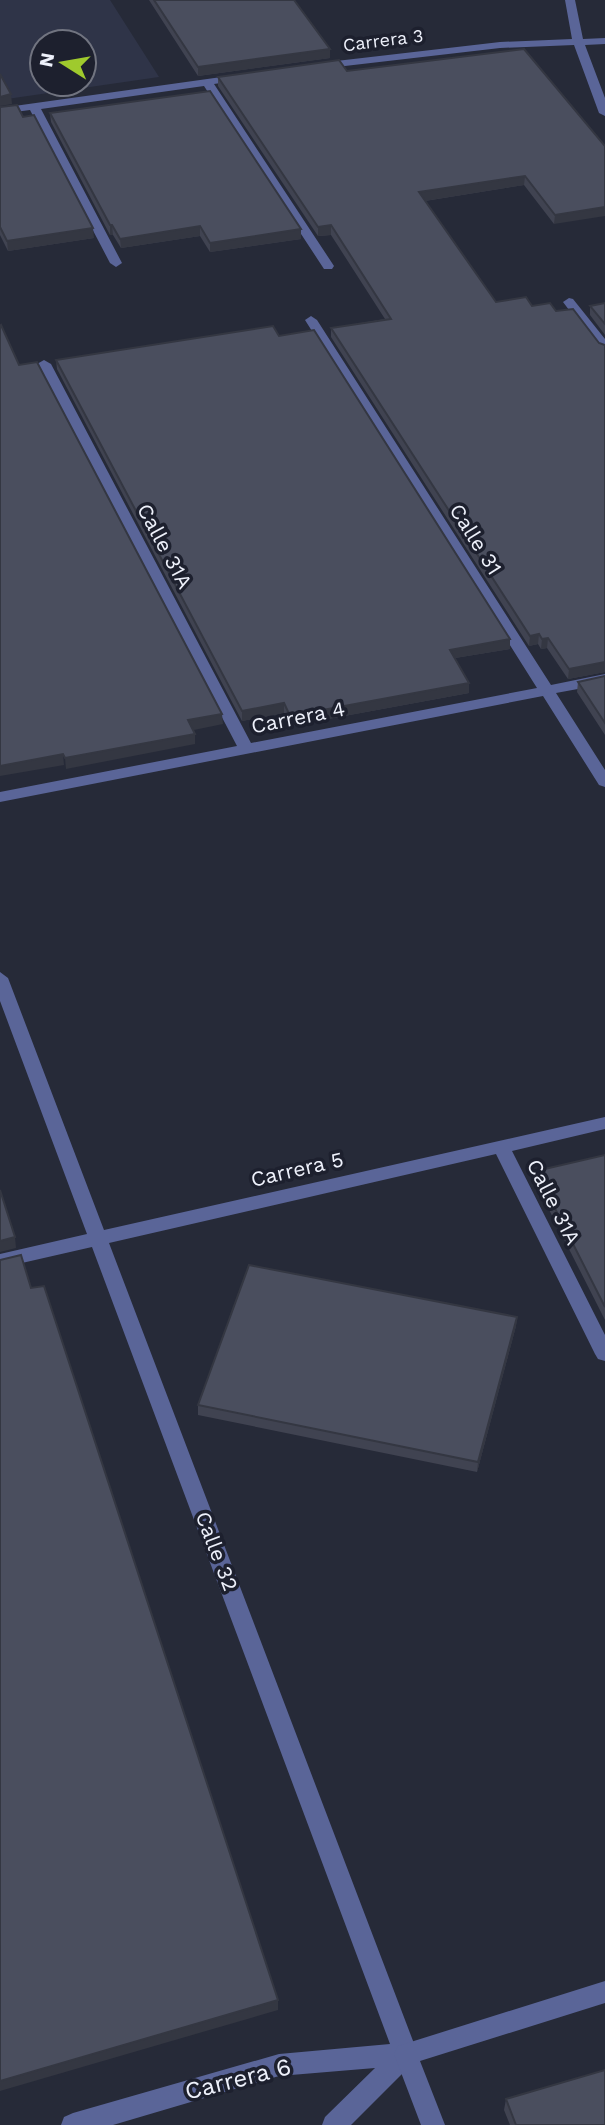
<svg xmlns="http://www.w3.org/2000/svg" width="605" height="2125" font-family="'Work Sans',sans-serif">
<style>
.built{fill:#2f3448;fill-rule:evenodd}
.lines{fill:none;stroke-linecap:round;stroke-linejoin:round}
.minor{fill:#5a6598;fill-rule:evenodd}
.tertiary{fill:#5a6598;fill-rule:evenodd}
.wall{fill:#404351}
.shaded-wall{fill:#343742}
.building{fill:#4a4e5e;stroke:#343742;stroke-width:2}
.labels{text-anchor:middle;dominant-baseline:central;stroke-width:7;stroke-linejoin:round;paint-order:stroke}
.far-street-label{font-size:18px;fill:#eef1fb;stroke:#1d202e}
.street-label{font-size:21px;fill:#eef1fb;stroke:#1d202e}
.near-street-label{font-size:24px;fill:#eef1fb;stroke:#1d202e}
</style>
<rect width="100%" height="100%" fill="#262a38"/>
<path class="built" d="M0,0H110L159,77L0,100ZM42,42H84V84H42Z"/>
<g class="lines">
<path class="minor" d="M565,0H575L583,39L605,38V44L585,45L605,98V116L599,113L574,45L500,48L319,69L313,66L319,63L500,42L572,39Z
M243,74L249,77L247,79L214,84L334,266L332,269H324L204,86L41,109L122,263L116,267L110,263L30,110L0,114V108Z
M569,298L573,299L605,339V352L600,351L563,302Z
M311,316L317,320L551,685L605,674V684L556,693L605,770V787L599,785L543,696L0,802V792L237,746L37,364L44,360L51,364L251,743L537,688L305,320Z
M0,972L8,978L104,1230L605,1117V1129L512,1151L605,1335V1361L598,1359L595,1354L496,1154L109,1243L418,2054L414,2062L351,2125H322L325,2117L375,2068L279,2076L113,2125H61L64,2117L73,2113L279,2054L390,2044L92,1247L0,1268V1254L87,1234L0,1001Z"/>
<path class="tertiary" d="M605,1981V2003L420,2061L445,2125H421L394,2054L398,2046Z"/>
</g>
<path class="wall" d="M149,0H294L330,58L198,76Z
M347,71L605,146L554,224L524,185L425,201L496,302L532,306L556,311L599,343L605,345V672L568,679L547,648L541,649L538,644L529,646L331,337V328L385,319L331,235L318,236L218,86V77Z
M0,107L94,238L8,251L0,235Z
M50,113L301,239L210,252L200,236L121,248L113,235H110L51,122Z
M605,303V335L590,315V306Z
M56,360L510,639V649L455,658L469,693L290,726L284,713L242,721L57,369Z
M605,676V735L577,692L578,682Z
M605,1155V1320L535,1182L536,1171Z
M517,1317L516,1326L477,1472L198,1415V1405Z
M506,2099L605,2125H510L504,2110Z"/>
<path class="shaded-wall" d="M330,49V58L198,76V67Z
M11,94L12,104L0,106V97Z
M525,176L524,185L418,202L419,192Z
M605,207V216L554,224L555,215Z
M110,225H112L113,235H110Z
M331,225V235L318,236V227Z
M200,226V236L121,248L120,239Z
M93,228L94,238L8,251L7,241Z
M301,229V239L210,252V243Z
M539,634L538,644L529,646L530,636Z
M548,638L547,648L541,649L542,639Z
M510,639V649L449,659L450,650Z
M605,662V672L568,679L569,669Z
M469,683V693L290,726V716Z
M284,703V713L242,721V711Z
M222,714L223,724L189,731L188,720Z
M195,734V744L66,769L65,758Z
M63,754L64,765L0,776V766Z
M15,1237L16,1248L0,1252V1241Z
M517,1317L516,1326L477,1472L478,1462Z
M278,2000V2010L0,2091V2081Z"/>
<path class="building" d="M154,0H294L330,49L198,67Z
M524,49L605,146V207L555,215L525,176L419,192L496,302L526,297L532,306L550,303L556,311L573,309L599,343L605,345V662L569,669L548,638L542,639L539,634L530,636L331,328L391,319L331,225L318,227L218,77L339,60L347,71Z
M0,74L11,94L0,97Z
M210,91L301,229L210,243L200,226L120,239L112,225H110L50,113Z
M17,105L23,117L34,115L93,228L7,241L0,227V107Z
M605,303V324L590,306Z
M1,325L19,365L37,362L222,714L188,720L195,734L65,758L63,754L0,766V326Z
M273,326L279,336L314,330L510,639L450,650L469,683L290,716L284,703L242,711L56,360Z
M605,676V723L578,682Z
M605,1155V1307L536,1171Z
M0,1190L15,1237L0,1241Z
M21,1255L31,1288L44,1286L278,2000L0,2081V1260Z
M249,1265L517,1317L478,1462L198,1405Z
M605,2070V2125H516L506,2099Z"/>
<g class="labels">
<g class="far-street-label">
<text transform="translate(383 40) rotate(-7)">Carrera 3</text>
</g>
<g class="street-label">
<text transform="translate(476 539) rotate(58)">Calle 31</text>
<text transform="translate(165 546) rotate(62)">Calle 31A</text>
<text transform="translate(298 717) rotate(-11)">Carrera 4</text>
<text transform="translate(297 1169) rotate(-13)">Carrera 5</text>
<text transform="translate(554 1202) rotate(63)">Calle 31A</text>
<text transform="translate(217 1551) rotate(69)">Calle 32</text>
</g>
<g class="near-street-label">
<text transform="translate(238 2079) rotate(-14)">Carrera 6</text>
</g>
</g>
<g transform="translate(63 63) rotate(281)"><circle r="33" fill="#1d202e" stroke="#717480" stroke-width="2"/>
<path d="M0-5L12 26L0 18L-12 26Z" fill="#9fca2d"/>
<text y="-10" font-size="19" font-weight="bold" text-anchor="middle" fill="#eef1fb">N</text>
</g>
</svg>
